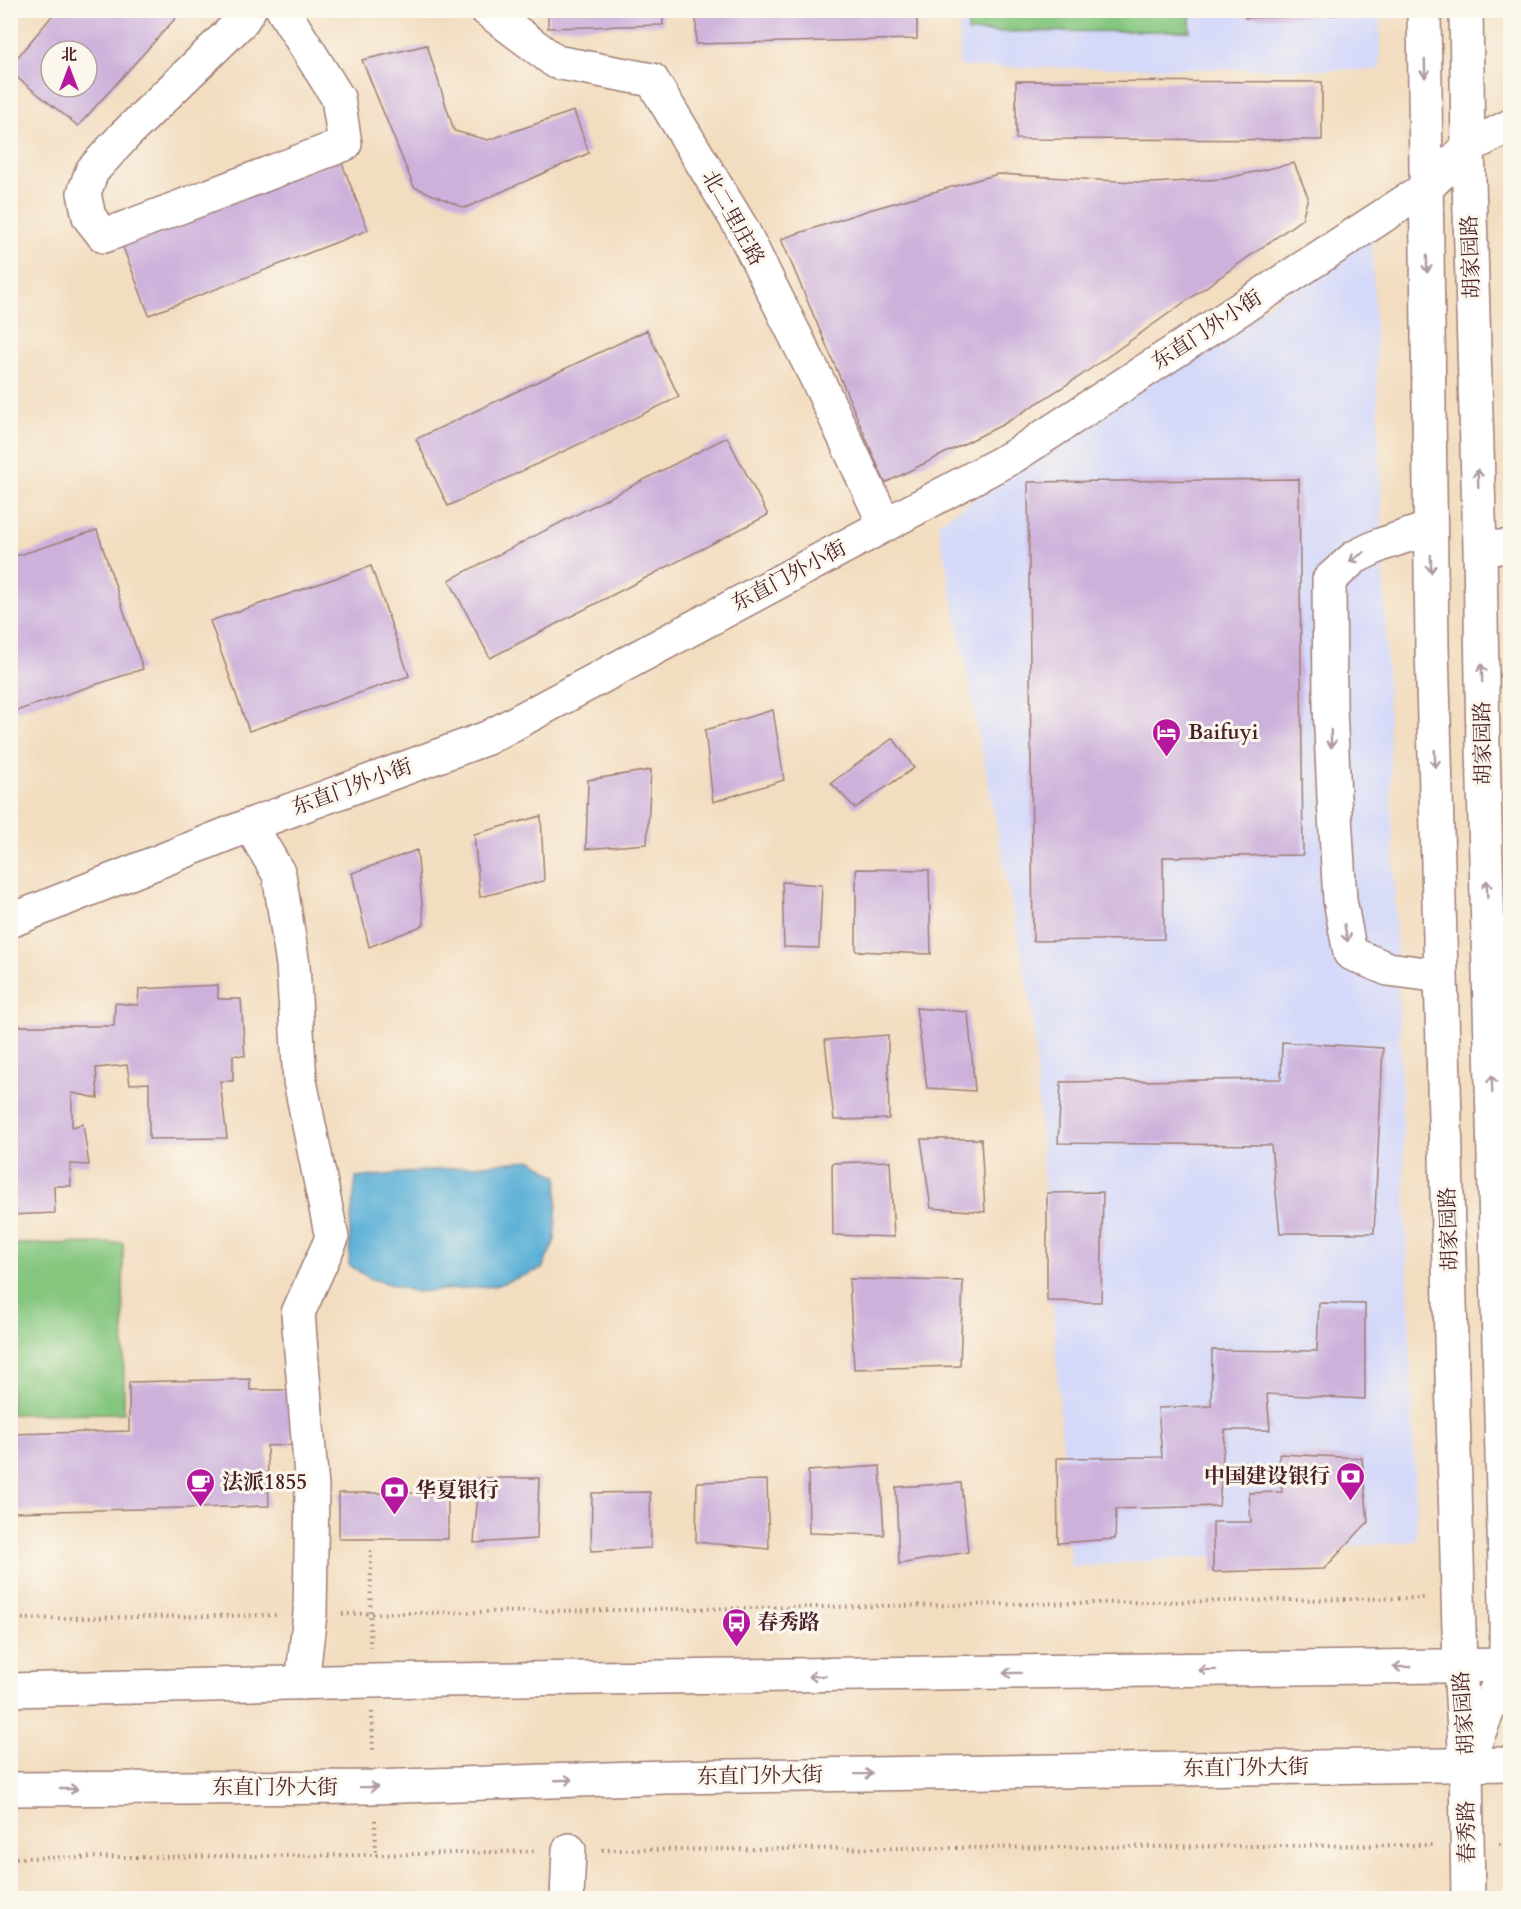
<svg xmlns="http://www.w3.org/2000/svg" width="1521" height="1909" font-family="Cardo,'Noto Serif SC',serif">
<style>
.built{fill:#d4d8f9}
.green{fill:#84c67e;stroke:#677254;stroke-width:1.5}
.water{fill:#5bb0d7;stroke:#526881;stroke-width:1.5}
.building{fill:#ccb1db;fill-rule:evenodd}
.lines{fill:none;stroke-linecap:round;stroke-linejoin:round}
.minor-casing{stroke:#9e7e76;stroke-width:36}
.major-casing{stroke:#9e7e76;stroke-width:36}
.path{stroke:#9e7e76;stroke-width:4;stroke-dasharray:1.5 4.5;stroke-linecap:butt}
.minor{stroke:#fff;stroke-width:33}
.major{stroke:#fff;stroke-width:33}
.oneway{stroke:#ae9aa0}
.labels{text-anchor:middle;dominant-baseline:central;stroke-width:6;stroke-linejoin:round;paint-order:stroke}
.street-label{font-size:21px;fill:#4a1f2b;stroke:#fbf7ec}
.poi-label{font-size:21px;font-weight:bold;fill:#4a1f2b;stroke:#fbf7ec;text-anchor:start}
</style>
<rect width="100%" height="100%" fill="#fbf7ec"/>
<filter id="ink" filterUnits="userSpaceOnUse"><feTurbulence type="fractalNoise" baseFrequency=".0167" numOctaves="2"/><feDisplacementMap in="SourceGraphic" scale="12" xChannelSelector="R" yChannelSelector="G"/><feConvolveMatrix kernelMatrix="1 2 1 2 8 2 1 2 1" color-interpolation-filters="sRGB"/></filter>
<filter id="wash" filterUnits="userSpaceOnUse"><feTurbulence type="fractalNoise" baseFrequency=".008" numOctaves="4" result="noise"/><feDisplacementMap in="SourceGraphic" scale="24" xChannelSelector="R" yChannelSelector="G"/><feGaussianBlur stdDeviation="1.35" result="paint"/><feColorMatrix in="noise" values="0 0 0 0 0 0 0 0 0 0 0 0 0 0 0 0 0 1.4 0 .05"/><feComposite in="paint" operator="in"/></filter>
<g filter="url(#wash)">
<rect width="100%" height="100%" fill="#f2ddc0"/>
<path class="built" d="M959,11H1380V70L960,67Z
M1372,236L1417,1541L1071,1567L1032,1009L938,523Z"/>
<path class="green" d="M968,11H1190V31L968,32Z
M123,1243L124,1413L11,1414V1244Z"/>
<path class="water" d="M532,1160L558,1177L555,1240L542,1269L495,1286L416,1292L369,1278L349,1265L350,1229L356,1178Z"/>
<g id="blocks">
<path class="building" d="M57,10H183L78,126L10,72V66ZM51,51H87V87H51Z
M548,10H663V25L548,28Z
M696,10H917V39L696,44Z
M1244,10H1333L1334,15L1245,18Z
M427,45L454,131L488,140L574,111L589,153L465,208L414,187L362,60Z
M1016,81L1322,82V140L1016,139Z
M340,158L368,230L149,315L121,242Z
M1294,163L1308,197L1302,219L1079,377L1004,424L885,483L781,239L869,210L998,174L1151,183L1223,179Z
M647,330L679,397L448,506L416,439Z
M727,437L768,515L490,658L449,580Z
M1299,479L1303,855L1163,857L1164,939L1033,941L1028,482Z
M97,530L143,669L10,713V558Z
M371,566L409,676L249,731L210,621Z
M773,710L784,780L713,802L705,730Z
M893,738L914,768L855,808L831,783Z
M651,770L647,844L586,849L588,780Z
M541,816L544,881L480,897L474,834Z
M417,850L424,925L369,947L352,873Z
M856,869L929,870L931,954L856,951Z
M782,882L822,885L819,948L784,947Z
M218,985V999H241L245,1056L233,1055V1081H220L227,1138L149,1139V1083L130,1084L127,1065L96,1068L98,1098L72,1093V1127L83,1124L89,1165L70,1164L71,1186H54L55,1213L10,1215V1026H114L115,1003L138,1005L139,989Z
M916,1008L968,1012L975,1091L927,1088Z
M888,1035L889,1119L834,1120L825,1040Z
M1282,1042L1383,1048L1374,1233H1280L1271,1145L1058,1143L1061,1082L1281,1079Z
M921,1139H981L985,1212L931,1208Z
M890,1161L894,1237L833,1235L832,1163Z
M1103,1192L1101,1302L1047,1301V1193Z
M849,1279L963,1281L960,1366L854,1369Z
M1319,1303L1365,1304V1399L1267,1394L1270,1430H1225L1219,1506L1116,1509L1115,1539L1058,1543L1057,1458L1162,1457L1158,1408L1211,1406L1212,1350L1317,1351Z
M250,1379V1390H290L292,1445L267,1446L269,1506L10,1512V1434L129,1431V1382Z
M1279,1454L1362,1458L1368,1522L1324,1569L1213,1572V1522H1251L1249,1493L1282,1492Z
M880,1466L884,1535L809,1533L808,1471Z
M479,1478H539L537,1539L474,1543Z
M767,1480L769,1549L696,1542L697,1482Z
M961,1483L968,1552L899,1564L896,1487Z
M650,1492L651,1548L591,1551L592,1493Z
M339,1493H448V1539H339Z"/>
</g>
</g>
<g filter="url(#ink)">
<use href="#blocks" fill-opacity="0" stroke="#9e7e76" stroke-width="1.5"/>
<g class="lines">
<defs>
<path id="minor" d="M249,10L242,21L125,135L92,171L84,193L89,217L104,236L345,144L338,98L283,10
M487,10L556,62L652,80L741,227L822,389L885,525
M1424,10L1432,647L1460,1666L1466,1765L1468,1898
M1466,10L1468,147L1480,547L1483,748L1506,1603V1665L1470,1755
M1430,528L1380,545L1355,557L1329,580L1330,707L1334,798L1340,900L1350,953L1388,969L1441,976
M1480,547H1510
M250,825L279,874L293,965L300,1081L332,1238L298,1313L312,1488L310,1614L302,1683
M10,921L250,825L487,738L1014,456L1426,188L1468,147L1510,126
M567,1898L569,1850"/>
<path id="major" d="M10,1690L371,1681L1510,1665
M10,1789L373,1787L666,1777L1510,1764"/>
</defs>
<use href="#minor" class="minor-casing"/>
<use href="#major" class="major-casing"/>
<path class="path" d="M342,1614L1426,1598
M10,1619L277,1615
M370,1648L371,1550
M372,1712L373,1753
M375,1820L376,1855
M1499,1844H1510
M602,1850L1435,1845
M10,1858L377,1855L538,1851"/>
<use href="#minor" class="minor"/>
<use href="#major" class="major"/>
</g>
<defs><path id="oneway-shaft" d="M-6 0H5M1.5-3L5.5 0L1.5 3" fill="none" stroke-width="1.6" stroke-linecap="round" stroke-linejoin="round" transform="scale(1.5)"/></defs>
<g class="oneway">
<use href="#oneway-shaft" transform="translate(1425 69) rotate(89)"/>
<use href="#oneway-shaft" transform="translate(1427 264) rotate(89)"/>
<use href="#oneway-shaft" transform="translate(1478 478) rotate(-92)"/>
<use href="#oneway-shaft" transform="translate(1357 557) rotate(147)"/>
<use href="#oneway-shaft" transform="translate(1431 564) rotate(89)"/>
<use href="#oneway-shaft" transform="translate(1482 673) rotate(-91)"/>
<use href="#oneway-shaft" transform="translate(1331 739) rotate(88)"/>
<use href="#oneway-shaft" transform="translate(1435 759) rotate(88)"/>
<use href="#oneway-shaft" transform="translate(1487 889) rotate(-92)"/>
<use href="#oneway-shaft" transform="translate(1346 933) rotate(79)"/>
<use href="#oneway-shaft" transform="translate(1492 1084) rotate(-92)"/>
<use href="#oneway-shaft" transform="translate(1402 1667) rotate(179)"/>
<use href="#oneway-shaft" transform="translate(1207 1670) rotate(179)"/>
<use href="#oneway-shaft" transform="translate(1012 1673) rotate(179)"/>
<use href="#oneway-shaft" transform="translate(817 1676) rotate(179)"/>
<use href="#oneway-shaft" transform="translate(864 1774) rotate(-1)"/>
<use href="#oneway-shaft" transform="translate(564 1780) rotate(-2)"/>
<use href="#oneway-shaft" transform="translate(369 1787) rotate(-1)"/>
<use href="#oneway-shaft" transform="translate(69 1789)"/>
</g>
</g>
<defs>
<symbol id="hotel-pin" viewBox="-11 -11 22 30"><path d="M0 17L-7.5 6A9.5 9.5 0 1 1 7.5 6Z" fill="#b5179e" stroke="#fbf7ec"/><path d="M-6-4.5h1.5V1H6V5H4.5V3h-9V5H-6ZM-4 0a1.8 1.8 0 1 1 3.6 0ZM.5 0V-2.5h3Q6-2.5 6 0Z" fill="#fff"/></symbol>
<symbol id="bank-pin" viewBox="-11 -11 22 30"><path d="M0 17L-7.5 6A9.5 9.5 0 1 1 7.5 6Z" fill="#b5179e" stroke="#fbf7ec"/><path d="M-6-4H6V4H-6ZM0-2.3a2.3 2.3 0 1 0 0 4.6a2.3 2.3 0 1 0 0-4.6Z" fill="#fff"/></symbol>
<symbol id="cafe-pin" viewBox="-11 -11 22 30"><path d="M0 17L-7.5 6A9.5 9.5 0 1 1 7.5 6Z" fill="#b5179e" stroke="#fbf7ec"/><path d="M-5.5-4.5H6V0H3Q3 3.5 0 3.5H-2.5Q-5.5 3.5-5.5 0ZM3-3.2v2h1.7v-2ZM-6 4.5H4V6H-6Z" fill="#fff"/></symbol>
<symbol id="bus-pin" viewBox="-11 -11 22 30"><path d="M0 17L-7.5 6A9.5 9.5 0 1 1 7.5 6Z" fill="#b5179e" stroke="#fbf7ec"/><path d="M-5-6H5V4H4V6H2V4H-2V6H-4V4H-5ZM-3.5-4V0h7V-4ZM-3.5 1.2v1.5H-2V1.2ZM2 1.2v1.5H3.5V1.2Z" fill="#fff"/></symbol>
</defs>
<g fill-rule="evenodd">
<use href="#hotel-pin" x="1150" y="716" width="33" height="45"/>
<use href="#bank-pin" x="1334" y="1460" width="33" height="45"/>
<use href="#cafe-pin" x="184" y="1466" width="33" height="45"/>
<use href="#bank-pin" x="378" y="1474" width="33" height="45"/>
<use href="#bus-pin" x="720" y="1606" width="33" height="45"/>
</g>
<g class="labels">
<g class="street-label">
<text transform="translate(733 218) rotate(61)">北二里庄路</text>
<text transform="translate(1471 257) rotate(-92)">胡家园路</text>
<text transform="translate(1207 330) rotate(-33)">东直门外小街</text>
<text transform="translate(789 576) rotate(-28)">东直门外小街</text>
<text transform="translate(1483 743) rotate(-91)">胡家园路</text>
<text transform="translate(352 787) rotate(-20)">东直门外小街</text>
<text transform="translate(1449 1229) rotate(-92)">胡家园路</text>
<text transform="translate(1464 1713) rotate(-94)">胡家园路</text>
<text transform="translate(1246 1768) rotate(-1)">东直门外大街</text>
<text transform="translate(760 1776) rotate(-1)">东直门外大街</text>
<text x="275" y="1787">东直门外大街</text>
<text transform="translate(1467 1832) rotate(-91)">春秀路</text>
</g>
<g class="poi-label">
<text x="1188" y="732">Baifuyi</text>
<text x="1330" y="1476" text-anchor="end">中国建设银行</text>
<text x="222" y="1482">法派1855</text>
<text x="415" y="1490">华夏银行</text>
<text x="757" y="1622">春秀路</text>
</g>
</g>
<rect width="1521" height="1909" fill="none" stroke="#fbf7ec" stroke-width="36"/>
<g transform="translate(69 69)"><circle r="28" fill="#fbf7ec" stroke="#b4a19f" stroke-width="1.5"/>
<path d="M0-4.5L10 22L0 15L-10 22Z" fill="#b5179e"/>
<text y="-9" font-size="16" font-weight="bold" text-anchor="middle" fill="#4a1f2b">北</text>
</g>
</svg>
